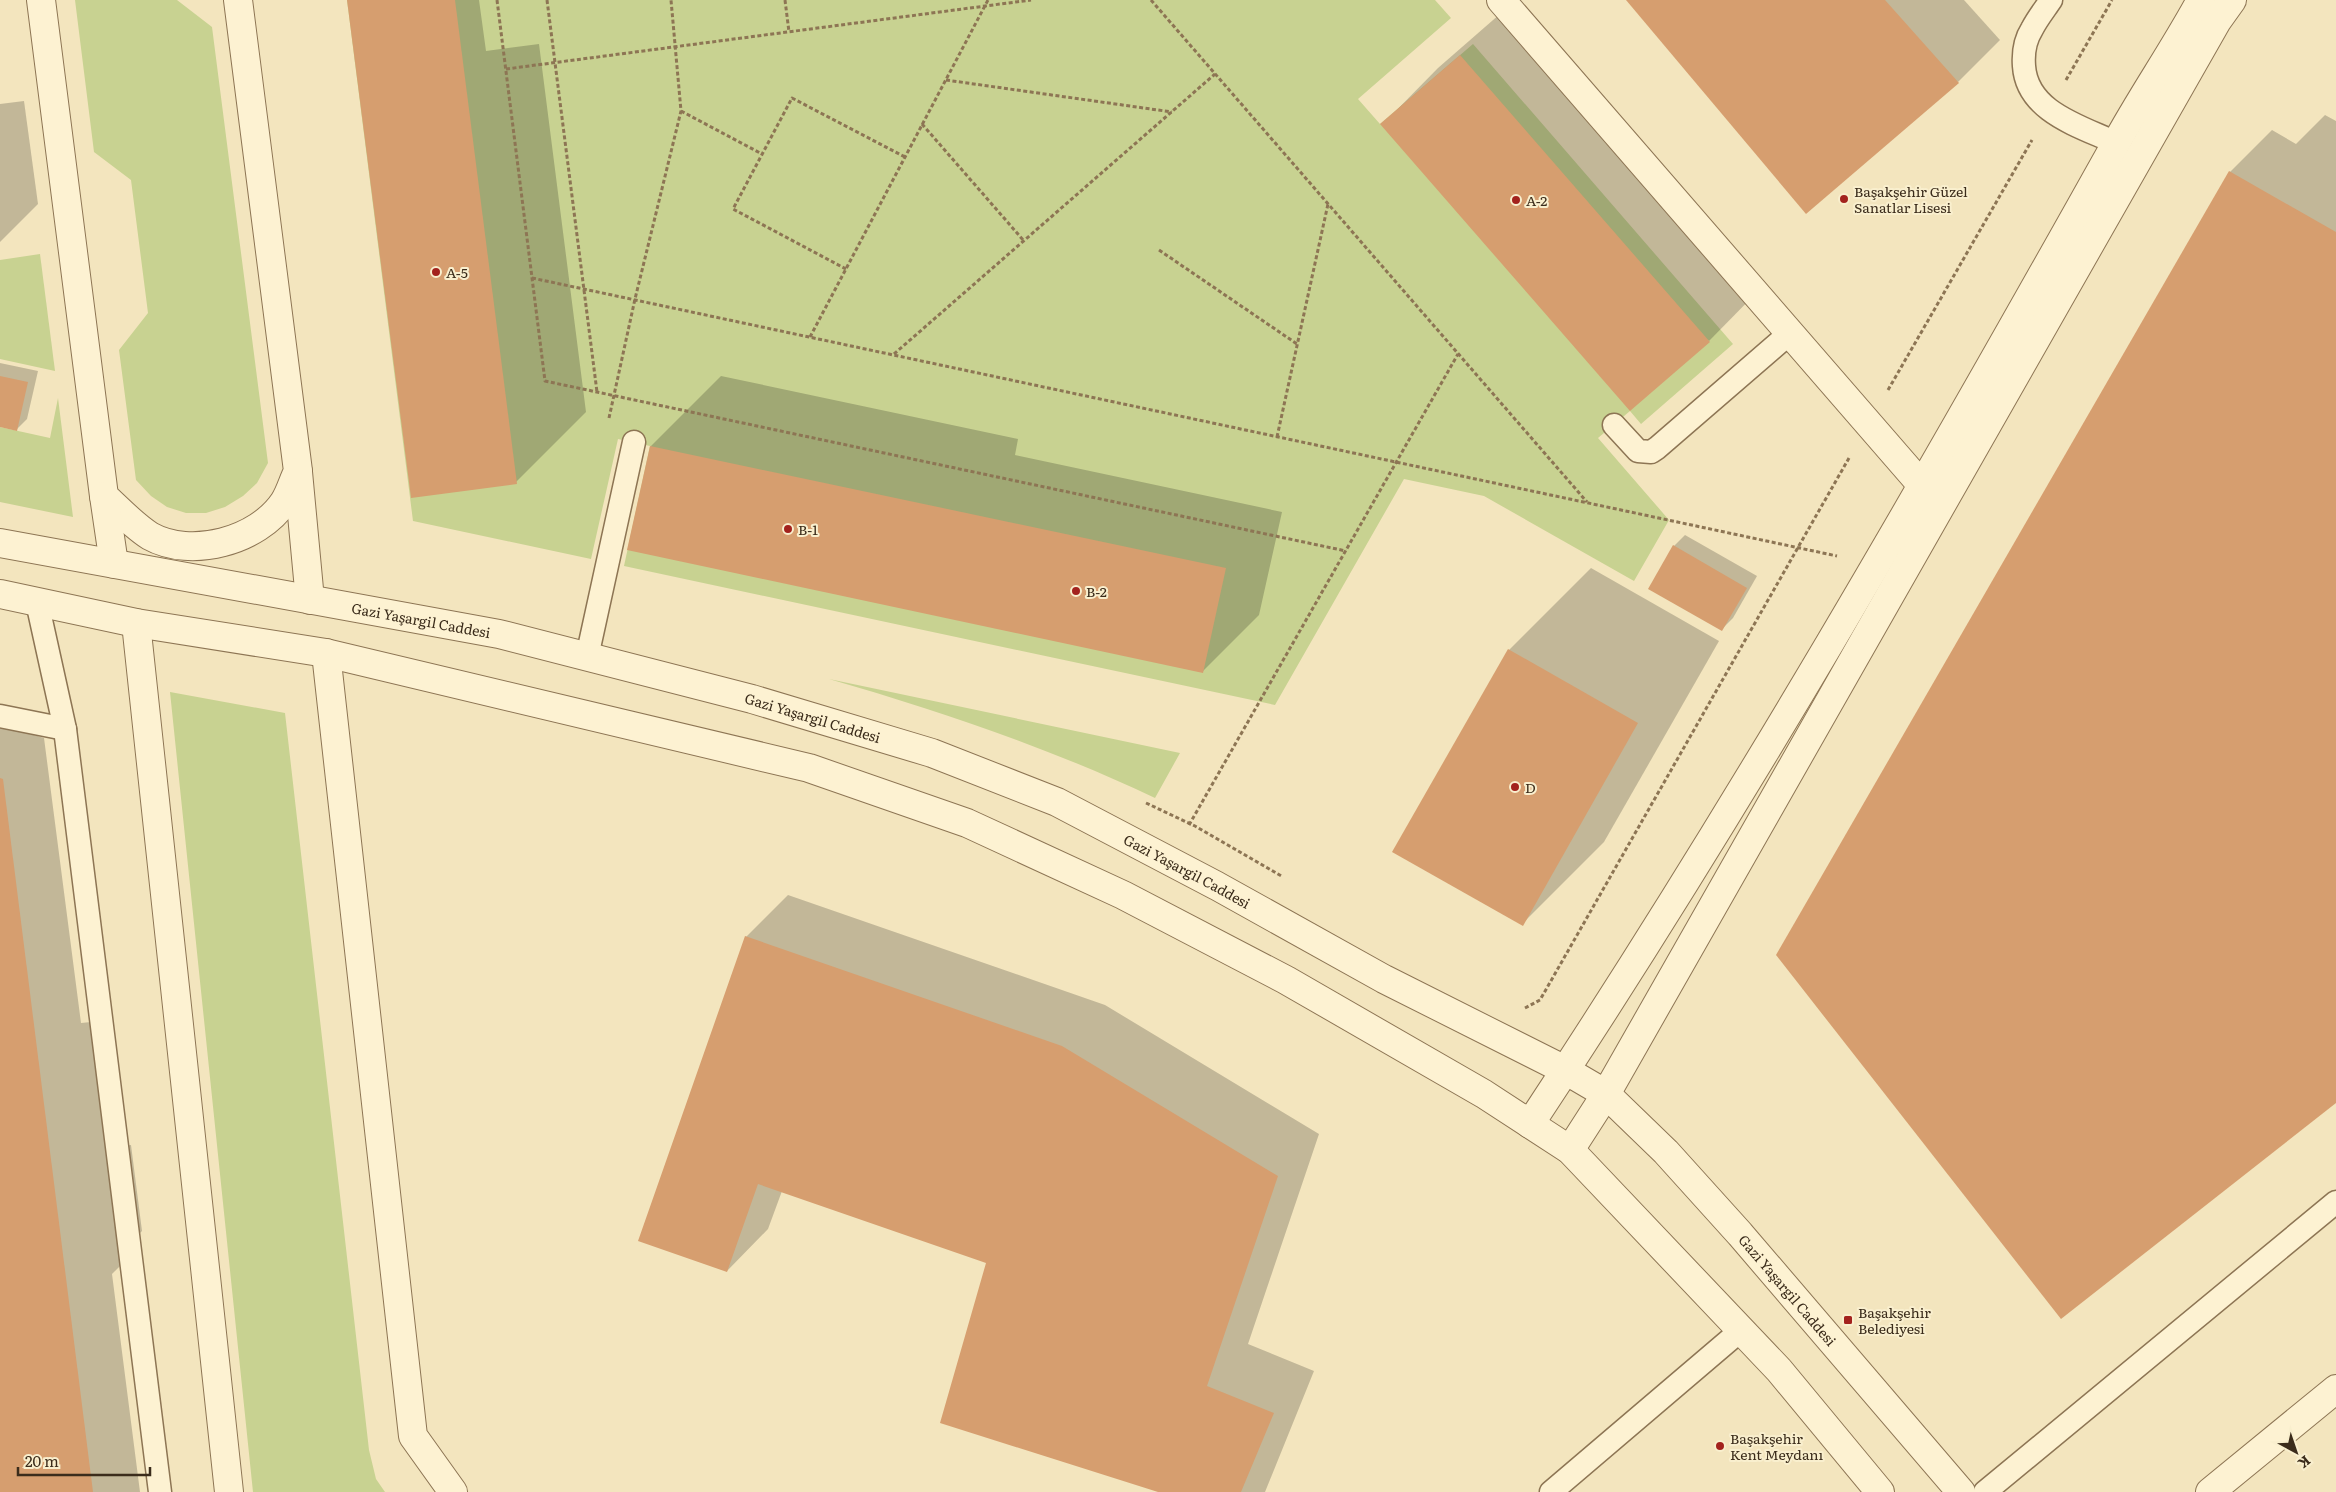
<svg xmlns="http://www.w3.org/2000/svg" width="2336" height="1492" font-family="Literata,serif">
<style>
.green{fill:#c8d291}
.shadow{fill:#0003}
.building{fill:#d69e6f}
.lines{fill:none;stroke-linecap:round;stroke-linejoin:round}
.service-casing{stroke:#8d7554;stroke-width:25}
.pedestrian-casing{stroke:#8d7554;stroke-width:30}
.minor-casing{stroke:#8d7554;stroke-width:30}
.tertiary-casing{stroke:#8d7554;stroke-width:30}
.path{stroke:#8d7554;stroke-width:3;stroke-dasharray:4 2.5;stroke-linecap:butt}
.service{stroke:#fdf2d2;stroke-width:22}
.pedestrian{stroke:#fdf2d2;stroke-width:28}
.minor{stroke:#fdf2d2;stroke-width:28}
.tertiary{stroke:#fdf2d2;stroke-width:28}
.poi-dot{fill:#a3221d;stroke:#f9efce;stroke-width:2}
.labels{text-anchor:middle;dominant-baseline:central;stroke-width:4;stroke-linejoin:round;paint-order:stroke}
.poi-label{font-size:14px;fill:#3b2c1b;stroke:#f9efce;text-anchor:start}
.street-label{font-size:14px;fill:#3b2c1b;stroke:#f9efce}
</style>
<rect width="100%" height="100%" fill="#f3e5be"/>
<g class="green">
<path d="M75 0H177L212 27 268 463 257 483 243 496 225 507 206 513H186L167 507 151 496 136 480 119 350 148 313 131 180 94 152Z"/>
<path d="M347 0H1435L1451 18 1358 99 1380 124 1473 44 1733 344 1641 424 1630 411 1598 438 1669 520 1634 581 1484 496 1404 479 1275 705 624 566 650 446 618 439 591 559 413 521Z"/>
<path d="M40 254 55 371 0 359V260Z"/>
<path d="M58 398 73 517 0 502V427L50 438Z"/>
<path d="M829 679 1180 753 1155 798C1050 748 940 711 829 679Z"/>
<path d="M170 692 285 713 369 1450 376 1479 385 1492H253Z"/>
</g>
<g class="shadow">
<path d="M348 0H479L486 51 539 44 586 412 516 482Z"/>
<path d="M1516 0 1765 284 1709 341 1382 125 1438 68Z"/>
<path d="M1628 0H1964L2000 40 1958 82Z"/>
<path d="M24 101 38 204 0 242V104Z"/>
<path d="M2325 115 2336 121V1101L1778 955 2230 172 2272 130 2296 144Z"/>
<path d="M0 363 38 371 27 419 16 430 0 426Z"/>
<path d="M721 376 1018 439 1015 455 1282 512 1259 615 1203 671 629 549 651 446Z"/>
<path d="M1685 535 1757 576 1733 618 1722 629 1674 546Z"/>
<path d="M1591 568 1719 641 1604 842 1522 924 1509 650Z"/>
<path d="M0 725 44 738 81 1023 91 1022 120 1146 131 1145 142 1231 124 1249 125 1261 112 1274 140 1492H0Z"/>
<path d="M788 895 1105 1005 1319 1134 1248 1344 1314 1371 1265 1492H1160L987 1262 782 1191 768 1229 727 1271 746 937Z"/>
</g>
<g class="building">
<path d="M347 0H455L517 484 411 498Z"/>
<path d="M1626 0H1885L1959 83 1806 214Z"/>
<path d="M1460 55 1710 342 1630 411 1380 124Z"/>
<path d="M2229 171 2336 232V1103L2061 1319 1776 955Z"/>
<path d="M0 376 28 382 17 431 0 427Z"/>
<path d="M650 446 1226 568 1203 673 627 550Z"/>
<path d="M1673 545 1747 588 1722 631 1648 589Z"/>
<path d="M1508 649 1638 723 1523 926 1392 852Z"/>
<path d="M0 778 3 779 93 1492H0Z"/>
<path d="M745 936 1062 1046 1278 1176 1207 1386 1274 1413 1241 1492H1158L940 1423 986 1263 758 1184 727 1272 638 1241Z"/>
</g>
<g class="lines">
<g class="service-casing">
<g id="service">
<path d="M2051 0C2045 9 2037 19 2032 29 2025 40 2023 53 2024 66 2027 112 2080 126 2116 143"/>
<path d="M1614 425 1638 451 1651 452 1657 448 1790 333"/>
<path d="M37 602 65 729 160 1492"/>
<path d="M587 657 634 442"/>
<path d="M0 716 65 729"/>
<path d="M1551 1492 1740 1331"/>
<path d="M1985 1492 2336 1202"/>
</g>
</g>
<g class="pedestrian-casing">
<path id="pedestrian" d="M2210 1492 2336 1389"/>
</g>
<g class="minor-casing">
<g id="minor">
<path d="M41 0 104 496C119 510 133 525 150 536 191 559 258 541 284 502 290 493 293 481 298 471L238 0"/>
<path d="M1501 0 1933 498"/>
<path d="M298 472 310 600"/>
<path d="M104 496 114 564"/>
<path d="M136 623 229 1492"/>
<path d="M326 653 413 1436 453 1492"/>
<path d="M1530 1124C1739 808 1929 478 2114 147 2141 97 2174 50 2201 0"/>
<path d="M1570 1150 1606 1094 2217 21 2232 0"/>
</g>
</g>
<g class="tertiary-casing">
<g id="tertiary">
<path id="s1" d="M0 543 499 634 752 699 932 753 1057 802 1217 886 1384 979 1565 1070 1606 1094 1666 1152 1740 1234 1961 1492"/>
<path d="M0 594 136 623 326 653 809 768 967 823 1123 895 1286 980 1484 1094 1570 1150 1779 1370 1880 1492"/>
</g>
</g>
<g class="path">
<path d="M497 0 545 381 1346 551"/>
<path d="M547 0 597 392"/>
<path d="M785 0 789 32"/>
<path d="M1151 0 1587 502"/>
<path d="M506 69 1031 0"/>
<path d="M946 80 1172 112"/>
<path d="M2066 80 2112 0"/>
<path d="M681 111 762 154"/>
<path d="M922 124 1024 241"/>
<path d="M1159 250 1297 344"/>
<path d="M846 269 733 209 792 98 905 157"/>
<path d="M532 278 1837 556"/>
<path d="M810 337 988 0"/>
<path d="M894 354 1215 74"/>
<path d="M1888 390 2032 140"/>
<path d="M609 418 635 299 681 111 671 0"/>
<path d="M1277 437 1328 204"/>
<path d="M1146 803 1195 826 1283 877"/>
<path d="M1189 825 1458 354"/>
<path d="M1525 1008 1540 1000 1849 458"/>
</g>
<use href="#service" class="service"/>
<use href="#pedestrian" class="pedestrian"/>
<use href="#minor" class="minor"/>
<use href="#tertiary" class="tertiary"/>
</g>
<g class="poi-dot">
<circle cx="1844" cy="199" r="5"/>
<circle cx="1516" cy="200" r="5"/>
<circle cx="436" cy="272" r="5"/>
<circle cx="788" cy="529" r="5"/>
<circle cx="1076" cy="591" r="5"/>
<circle cx="1515" cy="787" r="5"/>
<rect x="1843" y="1315" width="10" height="10" rx="2.5"/>
<circle cx="1720" cy="1446" r="5"/>
</g>
<g class="labels">
<g class="poi-label">
<text x="1854" y="191">Başakşehir Güzel<tspan x="1854" dy="16">Sanatlar Lisesi</tspan></text>
<text x="1526" y="200">A-2</text>
<text x="446" y="272">A-5</text>
<text x="798" y="529">B-1</text>
<text x="1086" y="591">B-2</text>
<text x="1525" y="787">D</text>
<text x="1858" y="1312">Başakşehir<tspan x="1858" dy="16">Belediyesi</tspan></text>
<text x="1730" y="1438">Başakşehir<tspan x="1730" dy="16">Kent Meydanı</tspan></text>
</g>
<g class="street-label">
<text stroke="none"><textPath href="#s1" startOffset="428">Gazi Yaşargil Caddesi</textPath></text>
<text stroke="none"><textPath href="#s1" startOffset="832">Gazi Yaşargil Caddesi</textPath></text>
<text stroke="none"><textPath href="#s1" startOffset="1238">Gazi Yaşargil Caddesi</textPath></text>
<text stroke="none"><textPath href="#s1" startOffset="1980">Gazi Yaşargil Caddesi</textPath></text>
</g>
</g>
<g transform="translate(2296 1452) rotate(140)" stroke="#f9efce" stroke-width="4" paint-order="stroke">
<path d="M0-4L9 19L0 12L-9 19Z" fill="#3b2c1b"/>
<text y="-8" font-size="14" font-weight="bold" text-anchor="middle" fill="#3b2c1b">K</text>
</g>
<path d="M18 1467v8h132v-8" fill="none" stroke="#3b2c1b" stroke-width="2.5"/>
<text x="25" y="1467" font-size="15" fill="#3b2c1b" stroke="#f9efce" stroke-width="4" paint-order="stroke">20 m</text>
</svg>
